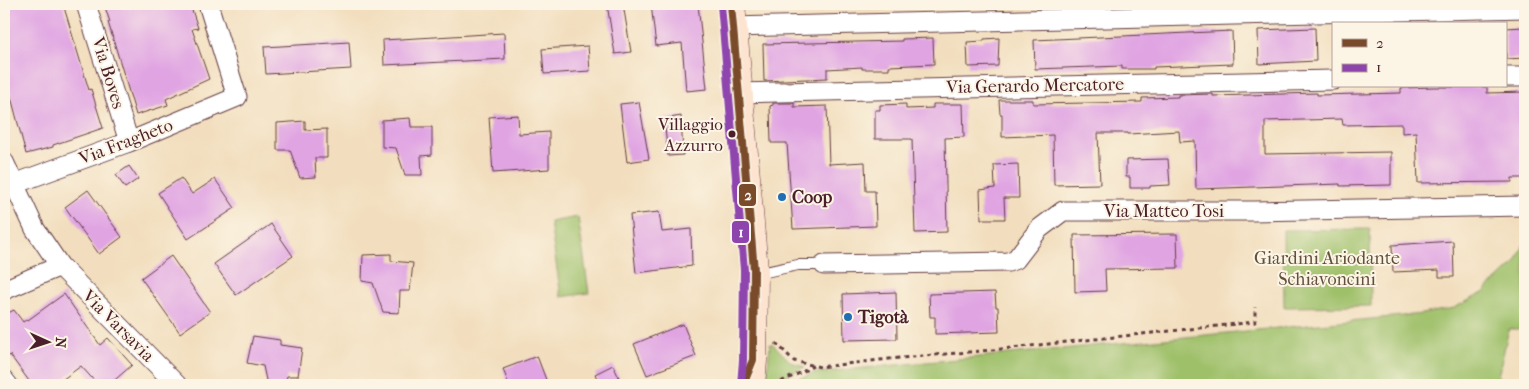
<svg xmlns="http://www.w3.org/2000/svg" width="1529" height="389" font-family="'IM FELL French Canon',serif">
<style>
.green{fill:#9ec069;stroke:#74704a}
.building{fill:#e0a4e3}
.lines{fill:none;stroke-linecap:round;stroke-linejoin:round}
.lane-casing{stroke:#633c41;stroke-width:12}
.street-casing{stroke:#633c41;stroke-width:21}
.secondary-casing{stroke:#633c41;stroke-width:29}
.path{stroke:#633c41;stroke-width:3;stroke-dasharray:4 4;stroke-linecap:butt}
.lane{stroke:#fff;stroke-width:10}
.street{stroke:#fff;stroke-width:19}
.secondary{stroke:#fde4d1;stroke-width:28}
.bus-1-casing{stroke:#fcf5e5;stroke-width:11}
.bus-2-casing{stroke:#fcf5e5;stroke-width:11}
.bus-1{stroke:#7a4b2a;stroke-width:8}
.bus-2{stroke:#8e44ad;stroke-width:8}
.bus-dot{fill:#4a1f2b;stroke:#fcf5e5;stroke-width:2}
.poi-dot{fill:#1f6fb2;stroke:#fcf5e5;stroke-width:2}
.labels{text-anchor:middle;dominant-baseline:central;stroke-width:4;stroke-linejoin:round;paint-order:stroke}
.bus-label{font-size:17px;fill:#4a1f2b;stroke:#fcf5e5;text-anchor:end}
.street-label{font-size:18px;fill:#4a1f2b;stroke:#fcf5e5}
.poi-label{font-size:18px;font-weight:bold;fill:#4a1f2b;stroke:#fcf5e5;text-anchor:start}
.park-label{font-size:18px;fill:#634f3e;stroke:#fcf5e5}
.line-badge{stroke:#fcf5e5;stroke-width:2}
.badge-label{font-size:14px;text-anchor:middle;font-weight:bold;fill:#fff}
</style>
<rect width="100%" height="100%" fill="#fcf5e5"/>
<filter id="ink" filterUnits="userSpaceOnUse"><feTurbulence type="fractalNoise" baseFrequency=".02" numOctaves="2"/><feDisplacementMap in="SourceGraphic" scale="10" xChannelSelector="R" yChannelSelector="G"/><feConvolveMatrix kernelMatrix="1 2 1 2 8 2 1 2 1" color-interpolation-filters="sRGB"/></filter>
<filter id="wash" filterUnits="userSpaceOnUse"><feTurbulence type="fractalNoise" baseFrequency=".0096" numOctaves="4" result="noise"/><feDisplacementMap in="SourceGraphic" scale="20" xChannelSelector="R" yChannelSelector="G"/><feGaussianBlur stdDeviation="1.12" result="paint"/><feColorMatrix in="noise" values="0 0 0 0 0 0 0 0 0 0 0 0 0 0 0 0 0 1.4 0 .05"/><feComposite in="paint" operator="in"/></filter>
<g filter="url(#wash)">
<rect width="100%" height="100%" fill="#f2debe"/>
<g class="green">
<path d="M578 217 589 293 561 297 550 222Z"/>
<path d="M1370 229 1371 306 1284 307 1283 230Z"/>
<path d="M1525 242V329H1509L1496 385H780L814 373 1422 314 1454 308 1483 293 1516 262Z"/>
<path d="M770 344H773L791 362 805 367 777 380 772 385H766Z"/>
</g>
<g id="blocks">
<g class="building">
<path d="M4 4H63L89 90 91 89 103 128 53 145V147L26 154 10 93 4 94Z"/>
<path d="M104 4H190L198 28 192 29 209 79 166 99 168 105 136 115 108 22H110Z"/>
<path d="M607 4H623L631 52 615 54Z"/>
<path d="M651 4H698L707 89 686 91 682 43 656 46Z"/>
<path d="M1525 27V58L1506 59 1505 28Z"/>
<path d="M1315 28 1316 61 1259 64 1258 30Z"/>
<path d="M1232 31 1233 64 1154 67V69H1122V66L1035 69 1034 40Z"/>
<path d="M504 33 505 59 384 65 383 40Z"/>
<path d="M933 38 934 64 889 66V69H862V67L827 69V78L764 81 763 44 902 41V39Z"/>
<path d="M999 38 998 66 968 67 967 42 984 41V39Z"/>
<path d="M349 42 351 69 266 74 264 47Z"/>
<path d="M588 46 590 71 544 74 542 49Z"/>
<path d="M1433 87H1487V93L1525 92V178H1512V182L1418 183 1416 132 1402 133V124L1343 125 1342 119 1265 121V154L1391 152V185L1340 186V184L1196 189 1195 141 1180 142 1179 131 1128 134V133H1098L1100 184 1054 185 1053 135 1002 137V114H1000L999 100H1033V104L1142 102V98L1178 97V95L1213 94V96L1317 93V95L1401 93V88Z"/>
<path d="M639 102 649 159 627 162 620 104Z"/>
<path d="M773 103H794V107L827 106 829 164 865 162 866 191H875L876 226 793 229 787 143H771L770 106 773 105Z"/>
<path d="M906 104V109L933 108V104H963L964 137 945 138 947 232 915 233 912 139H875V110H880V105Z"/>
<path d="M518 115 519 134 549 132V169L493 173 489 117Z"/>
<path d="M681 116 683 155 668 156 664 119Z"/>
<path d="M410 118 411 127H432V155L421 156 422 175H405L396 148 382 147V120Z"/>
<path d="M305 121V130L327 129V158H315L316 177 300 178 290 150H277V123Z"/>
<path d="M1168 159 1170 185 1150 186V188H1130V177H1126V160Z"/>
<path d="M1018 164 1019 198H1004L1005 219H981L980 190 995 188 994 165Z"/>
<path d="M129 166 138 179 125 188 116 175Z"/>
<path d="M181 178 192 194 215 179 235 208 188 239 158 193Z"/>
<path d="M88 190 122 237 99 254 65 207Z"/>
<path d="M659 212 662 232 691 229 692 266 636 273 630 215Z"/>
<path d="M271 224 293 256 236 295 214 264Z"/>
<path d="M1177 234 1178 268 1105 269 1106 291 1075 292 1074 235Z"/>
<path d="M1453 241 1454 277H1439V270L1393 272 1392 245Z"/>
<path d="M391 254V261L413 263 410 291H400L399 313 383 312 373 283 362 281 363 255Z"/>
<path d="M171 256 210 312 180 333 141 278Z"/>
<path d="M896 292 897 339 844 340 843 294Z"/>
<path d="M995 292 996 307H998L999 332 935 334V317H930L929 294Z"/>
<path d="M64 294 100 345 108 338 132 365 109 385H98L81 366 55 385H32L10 355 4 360V315L14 310 23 322 27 319 28 320Z"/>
<path d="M683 324 696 356 647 375 634 344Z"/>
<path d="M253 336 280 340V345L302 348 298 376H287L285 385H267L263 366 247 363Z"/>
<path d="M537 356 548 385H509L503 369Z"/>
<path d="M613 365 621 382 614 385H600L595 374Z"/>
</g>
</g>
</g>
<g filter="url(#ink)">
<use href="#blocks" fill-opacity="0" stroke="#633c41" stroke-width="1"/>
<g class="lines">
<g class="lane-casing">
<path id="lane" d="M756 274 798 265H824"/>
</g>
<g class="street-casing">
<g id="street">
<path d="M86 4 129 142"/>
<path d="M733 27 1525 8"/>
<path d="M1505 77H1525"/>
<path d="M738 93 1333 80"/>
<path d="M4 162 35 229 60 266 177 385"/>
<path d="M14 184 129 142 237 97 208 4"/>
<path d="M824 265 1008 262 1016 259 1039 229 1063 211H1254L1525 206"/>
<path d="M4 290 60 266"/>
<path d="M4 380 8 385"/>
</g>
</g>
<g class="secondary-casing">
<path id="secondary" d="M731 4 754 270 753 360 751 385"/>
</g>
<g class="path">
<path d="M776 343 794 361 820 367 889 359 992 350 1255 322V307"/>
<path d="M774 385 802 372 813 366"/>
</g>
<use href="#lane" class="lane"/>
<use href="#street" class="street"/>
<use href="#secondary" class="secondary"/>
<g class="bus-1-casing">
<path id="bus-1" d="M731 4 754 270 753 360 743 385"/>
</g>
<g class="bus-2-casing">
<path id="bus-2" d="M721 5 744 270 743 360 741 384"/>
</g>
<use href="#bus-1" class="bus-1"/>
<use href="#bus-2" class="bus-2"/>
</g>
</g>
<circle class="bus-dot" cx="732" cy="134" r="4.5"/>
<g class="poi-dot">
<circle cx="782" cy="197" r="5"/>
<circle cx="848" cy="317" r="5"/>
</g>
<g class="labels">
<g class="bus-label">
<text x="723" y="124">Villaggio<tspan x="723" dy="21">Azzurro</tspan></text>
</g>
<g class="street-label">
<text transform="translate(108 73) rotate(73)">Via Boves</text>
<text transform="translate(1035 86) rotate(-1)">Via Gerardo Mercatore</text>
<text transform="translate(126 142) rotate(-21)">Via Fragheto</text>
<text x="1164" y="211">Via Matteo Tosi</text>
<text transform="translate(118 326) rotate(45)">Via Varsavia</text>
</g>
<g class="poi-label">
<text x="792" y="197">Coop</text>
<text x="858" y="317">Tigotà</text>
</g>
<g class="park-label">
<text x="1327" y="258">Giardini Ariodante<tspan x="1327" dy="21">Schiavoncini</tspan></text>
</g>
</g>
<g class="line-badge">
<rect x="738" y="183" width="19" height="24" rx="5" fill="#7a4b2a"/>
<rect x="731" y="220" width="19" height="24" rx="5" fill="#8e44ad"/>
</g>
<g class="badge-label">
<text x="748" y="200">2</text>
<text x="741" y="237">1</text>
</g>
<rect width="1529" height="389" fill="none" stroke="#fcf5e5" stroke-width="20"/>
<rect x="1332" y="22" width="175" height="65" fill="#fcf5e5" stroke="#b59f9b"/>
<rect x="1342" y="39" width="25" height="8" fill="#7a4b2a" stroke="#b59f9b"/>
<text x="1376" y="48" font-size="15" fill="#4a1f2b">2</text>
<rect x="1342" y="64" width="25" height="8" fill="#8e44ad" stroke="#b59f9b"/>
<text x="1376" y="72" font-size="15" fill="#4a1f2b">1</text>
<g transform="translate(48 342) rotate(93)" stroke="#fcf5e5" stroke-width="4" paint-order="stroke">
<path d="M0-4L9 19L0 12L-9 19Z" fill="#4a1f2b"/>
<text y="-8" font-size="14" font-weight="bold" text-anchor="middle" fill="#4a1f2b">N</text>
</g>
</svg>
